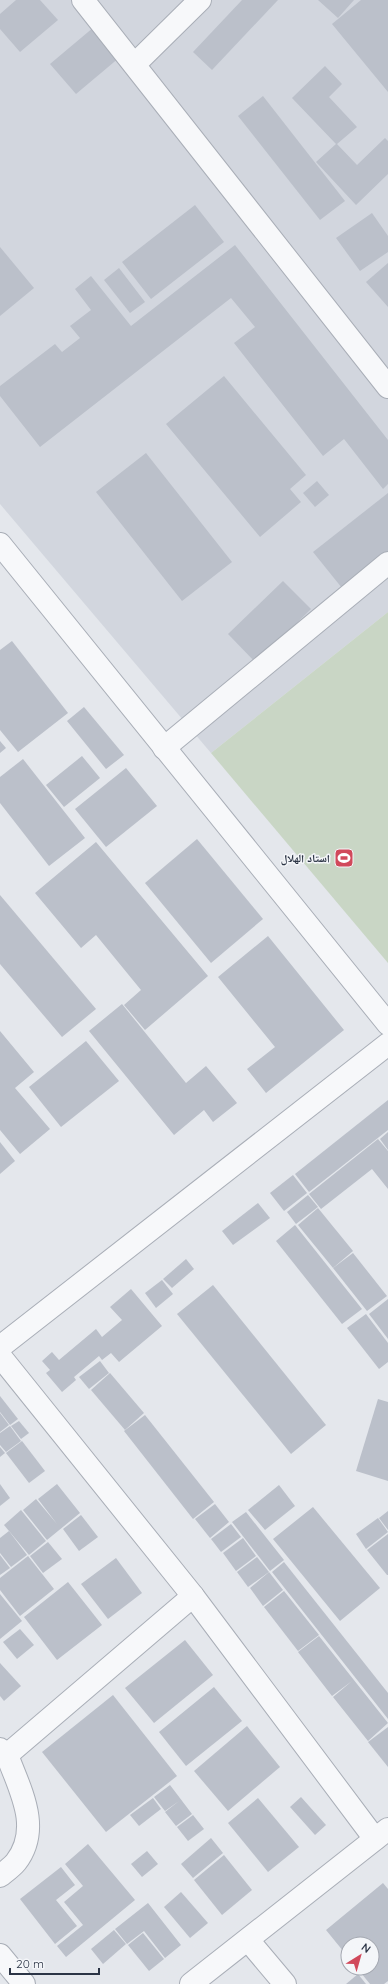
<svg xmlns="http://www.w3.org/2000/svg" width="388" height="1984" font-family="Quicksand,'Noto Naskh Arabic',sans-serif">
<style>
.built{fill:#d2d6de}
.park{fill:#c9d6c5}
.building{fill:#bbc0ca}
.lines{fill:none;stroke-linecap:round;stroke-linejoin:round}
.minor-casing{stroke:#a9aeb7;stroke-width:24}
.minor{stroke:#f7f8fa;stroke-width:22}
.labels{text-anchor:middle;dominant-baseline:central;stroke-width:3;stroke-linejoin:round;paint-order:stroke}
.poi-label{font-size:11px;font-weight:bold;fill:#2b3445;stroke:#f4f6f9;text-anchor:end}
</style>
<rect width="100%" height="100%" fill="#e4e7ec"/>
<path class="built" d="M0 0H388V612L211 753 0 504Z"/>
<path class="park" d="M388 612V963L211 753Z"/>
<g class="building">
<path d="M16 0H40L58 20 20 52 0 29V14Z"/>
<path d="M242 0H278L212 70 193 52Z"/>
<path d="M318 0H354L338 18Z"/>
<path d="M361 0H388V92L332 24Z"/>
<path d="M94 27 120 57 76 94 50 64Z"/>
<path d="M325 66 342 84 329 97 357 127 337 144 357 165 385 138 388 141V174L356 205 316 162 336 144 292 98Z"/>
<path d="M263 96 345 201 320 220 238 116Z"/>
<path d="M195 205 224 242 151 299 122 262Z"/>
<path d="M372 213 388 236V252L360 271 336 238Z"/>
<path d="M235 245 388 440V484L383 489 344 439 323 456 234 343 255 327 231 298 40 447 0 396V386L55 344 62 352 80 338 70 326 91 310 75 289 91 276 131 326Z"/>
<path d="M0 247 34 288 0 316Z"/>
<path d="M388 263V307L366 282Z"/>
<path d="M119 268 145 302 130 313 104 280Z"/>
<path d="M224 376 306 475 290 489 301 502 260 537 166 424Z"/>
<path d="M146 453 232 562 182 601 96 492Z"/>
<path d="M317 481 329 495 315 507 303 493Z"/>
<path d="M388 493V552L342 588 313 552Z"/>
<path d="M283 581 311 609 256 663 228 634Z"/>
<path d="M12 641 68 713 18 752 0 730V650Z"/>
<path d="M84 707 124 755 106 769 67 721Z"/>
<path d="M0 741 6 748 0 753Z"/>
<path d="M82 756 100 778 64 807 46 785Z"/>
<path d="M23 759 85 838 49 866 0 803V777Z"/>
<path d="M126 768 157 806 106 847 75 809Z"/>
<path d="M197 839 263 919 211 963 145 883Z"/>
<path d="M96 842 208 976 145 1030 124 1005 141 990 96 935 81 948 35 893Z"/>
<path d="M0 895 96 1009 62 1037 0 964Z"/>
<path d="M268 936 344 1030 266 1093 247 1069 275 1047 218 977Z"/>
<path d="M122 1004 186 1083 206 1066 237 1103 213 1122 204 1110 174 1135 89 1031Z"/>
<path d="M0 1031 34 1072 15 1088 50 1129 20 1154 0 1130Z"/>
<path d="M86 1041 119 1081 61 1127 29 1087Z"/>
<path d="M388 1100V1130L309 1192 295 1174Z"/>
<path d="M388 1132V1150L380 1139Z"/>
<path d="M378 1139 388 1151V1189L372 1169 321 1209 309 1194Z"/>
<path d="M0 1142 15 1161 0 1174Z"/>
<path d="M293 1175 307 1193 284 1211 270 1193Z"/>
<path d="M308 1195 318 1207 296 1224 287 1212Z"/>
<path d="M258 1203 270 1218 233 1245 222 1231Z"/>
<path d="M318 1208 353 1251 333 1268 298 1225Z"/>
<path d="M295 1225 362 1309 342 1324 276 1241Z"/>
<path d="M353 1253 387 1296 367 1311 333 1268Z"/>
<path d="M186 1259 194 1269 172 1288 163 1279Z"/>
<path d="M162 1280 173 1294 156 1308 145 1293Z"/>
<path d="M213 1285 326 1425 291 1454 177 1314Z"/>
<path d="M131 1289 162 1326 119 1362 111 1353 102 1360 99 1356 74 1377 76 1380 62 1392 46 1373 50 1370 42 1361 52 1352 59 1360 96 1329 102 1337 122 1320 110 1307Z"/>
<path d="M388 1299V1339L369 1314Z"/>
<path d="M366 1314 388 1343V1362L379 1369 347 1328Z"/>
<path d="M100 1361 109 1373 89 1389 79 1377Z"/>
<path d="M110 1373 144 1413 125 1430 91 1390Z"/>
<path d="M0 1396 18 1419 10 1425 0 1412Z"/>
<path d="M378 1399 388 1402V1481L356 1471Z"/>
<path d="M0 1413 9 1425 0 1432Z"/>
<path d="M145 1415 214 1502 193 1519 124 1431Z"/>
<path d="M19 1421 29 1433 21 1439 11 1426Z"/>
<path d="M10 1426 21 1441 6 1452 0 1445V1433Z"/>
<path d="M22 1441 45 1471 29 1483 6 1453Z"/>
<path d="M0 1447 5 1453 0 1457Z"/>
<path d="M0 1484 10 1498 0 1506Z"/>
<path d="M57 1484 80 1513 47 1540 23 1510 36 1499 57 1524 38 1499Z"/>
<path d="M279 1485 295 1506 265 1530 248 1510Z"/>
<path d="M215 1504 229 1522 210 1538 195 1519Z"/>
<path d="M313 1507 380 1588 340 1621 273 1539Z"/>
<path d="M21 1510 46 1541 29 1555 4 1525Z"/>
<path d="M388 1511V1530L379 1518Z"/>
<path d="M246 1512 284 1560 270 1571 232 1522Z"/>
<path d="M81 1515 98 1537 79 1551 63 1529Z"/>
<path d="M378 1518 388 1532 366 1549 356 1534Z"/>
<path d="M231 1524 241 1537 221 1552 211 1539Z"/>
<path d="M9 1531 27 1555 11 1567 0 1553V1538Z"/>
<path d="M388 1534V1575H387L367 1550Z"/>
<path d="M243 1538 256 1556 236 1571 223 1553Z"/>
<path d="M48 1542 62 1559 43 1573 30 1556Z"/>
<path d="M0 1555 10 1568 0 1575Z"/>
<path d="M28 1556 54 1589 20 1616 0 1590V1578Z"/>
<path d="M257 1557 269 1572 248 1587 237 1572Z"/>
<path d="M116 1558 142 1593 108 1619 81 1584Z"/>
<path d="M284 1562 388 1693V1719L272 1572Z"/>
<path d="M269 1572 283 1590 263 1606 250 1588Z"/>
<path d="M68 1582 102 1625 57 1660 24 1617Z"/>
<path d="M284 1591 319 1635 298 1651 264 1607Z"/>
<path d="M0 1594 22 1621 0 1639Z"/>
<path d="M20 1629 34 1645 17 1659 3 1642Z"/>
<path d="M319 1636 388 1723 368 1741 333 1697 352 1681 332 1696 298 1652Z"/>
<path d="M185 1640 213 1675 154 1723 125 1688Z"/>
<path d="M0 1663 21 1686 4 1701 0 1696Z"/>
<path d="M214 1687 242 1721 186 1766 159 1732Z"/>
<path d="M113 1695 177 1776 106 1832 42 1752Z"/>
<path d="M247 1726 280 1767 228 1811 194 1771Z"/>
<path d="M388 1727V1767L368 1742Z"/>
<path d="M170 1785 192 1814 176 1826 165 1812 179 1801 165 1811 154 1797Z"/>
<path d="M301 1797 326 1825 315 1835 290 1807Z"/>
<path d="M153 1798 161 1809 139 1826 130 1815Z"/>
<path d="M258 1798 299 1847 268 1872 228 1823Z"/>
<path d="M193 1815 204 1829 188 1841 177 1827Z"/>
<path d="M211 1838 223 1853 193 1878 181 1864Z"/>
<path d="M88 1844 135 1900 66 1957 57 1946 83 1925 64 1902 83 1886 65 1864Z"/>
<path d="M147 1851 158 1864 142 1877 131 1864Z"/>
<path d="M224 1855 252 1890 222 1915 194 1880Z"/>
<path d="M61 1867 75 1885 56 1900 77 1926 55 1944 20 1899Z"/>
<path d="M383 1883 388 1889V1981L384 1984H370L357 1968H372V1944H348V1957L326 1930Z"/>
<path d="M181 1892 208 1923 190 1938 164 1907Z"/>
<path d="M148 1903 181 1945 165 1958 144 1931 127 1944 115 1929Z"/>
<path d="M114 1930 126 1944 103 1964 91 1949Z"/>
<path d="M143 1933 164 1959 149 1971 128 1945Z"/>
<path d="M358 1974 366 1984H346Z"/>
</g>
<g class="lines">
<g class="minor-casing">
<g id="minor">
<path d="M83 0 388 387"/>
<path d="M135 64 200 0"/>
<path d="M0 544 388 1024"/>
<path d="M164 748 388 563"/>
<path d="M0 1347 388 1044"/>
<path d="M0 1356 193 1596 375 1839"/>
<path d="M0 1749 7 1755C20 1790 42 1828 16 1862 12 1867 5 1872 0 1876"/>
<path d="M7 1755 193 1596"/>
<path d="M248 1940 285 1984"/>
<path d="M0 1955 24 1984"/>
<path d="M191 1984 388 1829"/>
</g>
</g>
<use href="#minor" class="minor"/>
</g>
<defs>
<g id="stadium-square" transform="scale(1)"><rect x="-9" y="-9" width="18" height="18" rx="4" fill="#d1495b" stroke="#f4f6f9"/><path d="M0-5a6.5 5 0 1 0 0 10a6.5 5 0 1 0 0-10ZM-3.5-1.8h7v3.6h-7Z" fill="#fff"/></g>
</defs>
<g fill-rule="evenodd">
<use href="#stadium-square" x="344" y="858"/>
</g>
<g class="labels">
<g class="poi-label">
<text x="330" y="858">استاد الهلال</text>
</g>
</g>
<g transform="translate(360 1956) rotate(37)"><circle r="19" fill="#f4f6f9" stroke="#a4a8b1"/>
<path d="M0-3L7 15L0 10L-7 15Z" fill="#d1495b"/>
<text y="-6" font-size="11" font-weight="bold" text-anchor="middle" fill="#2b3445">N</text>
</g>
<path d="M10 1968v6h89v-6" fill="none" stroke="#2b3445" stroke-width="2"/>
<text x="16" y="1968" font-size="12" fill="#2b3445" stroke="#f4f6f9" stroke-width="3" paint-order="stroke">20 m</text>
</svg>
